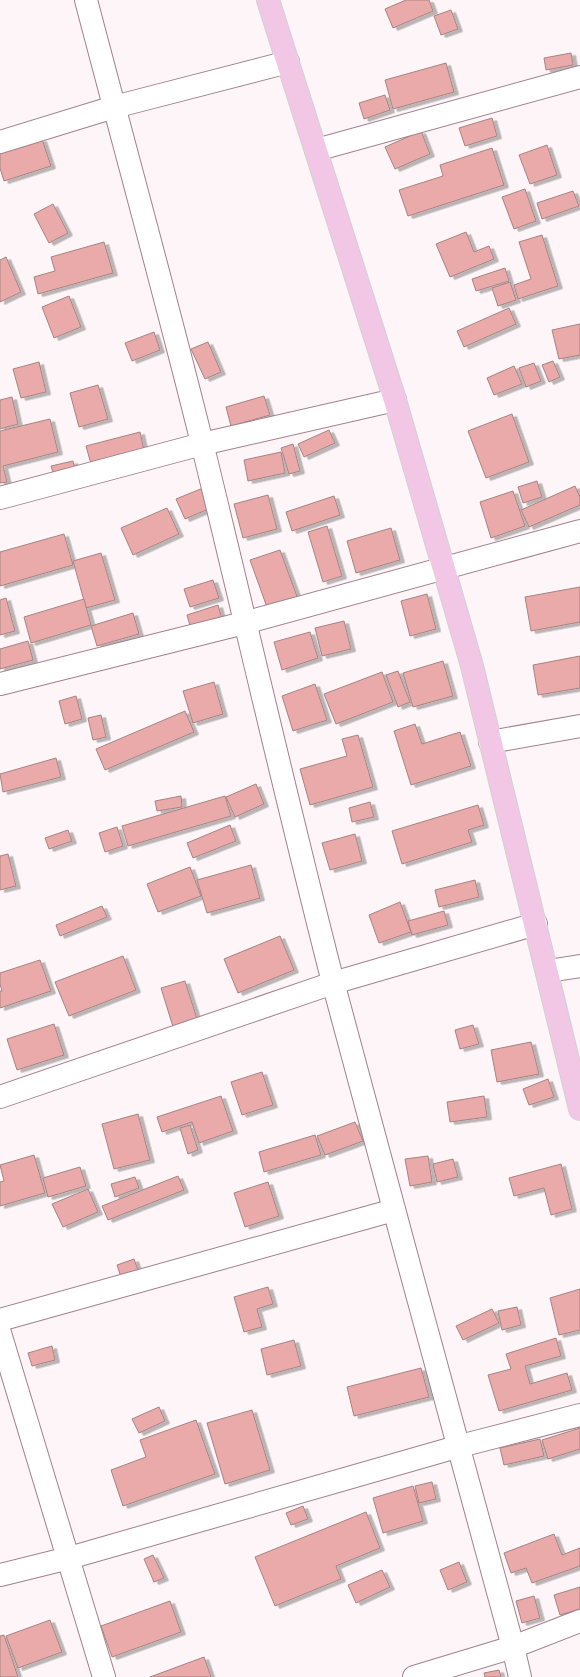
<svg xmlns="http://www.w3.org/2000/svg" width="580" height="1677" font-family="Quicksand,sans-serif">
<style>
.building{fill:#e9aaa9;stroke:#a68382;filter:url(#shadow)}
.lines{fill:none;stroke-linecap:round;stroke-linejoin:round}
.minor-casing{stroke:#a4818c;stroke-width:24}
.primary-casing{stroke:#d3d0d1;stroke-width:24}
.minor{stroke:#fff;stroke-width:22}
.primary{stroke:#f2c7e6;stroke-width:22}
</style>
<defs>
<filter id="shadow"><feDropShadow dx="4.5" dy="2.5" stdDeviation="0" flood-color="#0004"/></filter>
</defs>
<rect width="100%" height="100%" fill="#fdf5f7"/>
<g class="building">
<path d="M406 0H429L433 11 393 28 385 9Z"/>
<path d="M451 10 458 29 441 35 434 16Z"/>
<path d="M571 53 573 65 546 70 544 58Z"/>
<path d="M446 63 454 92 393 109 385 80Z"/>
<path d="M385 95 390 110 364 119 359 103Z"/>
<path d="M492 118 497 136 465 146 459 128Z"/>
<path d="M421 131 430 154 395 169 385 147Z"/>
<path d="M42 139 51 166 4 181 0 168V152Z"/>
<path d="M547 145 557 175 530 184 519 155Z"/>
<path d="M492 148 504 185 408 216 399 190 443 176 440 165Z"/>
<path d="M525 189 536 221 514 229 502 197Z"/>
<path d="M573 191 579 206 542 219 537 203Z"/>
<path d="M53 204 68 233 49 243 34 214Z"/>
<path d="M466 232 474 252 489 246 494 259 450 277 436 244Z"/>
<path d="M542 235 558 286 518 299 514 285 531 279 519 242Z"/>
<path d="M104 242 113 273 38 294 34 277 55 271 51 257Z"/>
<path d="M6 257 21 292 0 302V260Z"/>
<path d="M505 268 509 281 476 291 472 279Z"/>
<path d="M510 282 516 300 498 306 492 288Z"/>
<path d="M69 296 81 327 54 338 42 307Z"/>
<path d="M509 308 516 324 464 347 457 331Z"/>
<path d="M580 324V355L559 359 552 330Z"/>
<path d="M154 332 160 350 132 361 125 343Z"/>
<path d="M208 342 221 372 205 379 191 349Z"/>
<path d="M553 361 560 377 549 382 542 365Z"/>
<path d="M39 362 46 392 21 398 13 369Z"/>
<path d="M534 363 541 381 526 387 519 368Z"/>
<path d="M514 366 522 384 494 395 487 378Z"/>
<path d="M98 385 108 419 79 427 70 393Z"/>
<path d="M264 396 270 415 231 426 226 407Z"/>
<path d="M12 397 18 424 0 429V400Z"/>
<path d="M512 414 529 462 486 478 468 431Z"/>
<path d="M50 419 58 452 3 466 7 482 0 483V431Z"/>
<path d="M329 430 335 443 304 457 298 444Z"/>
<path d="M140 432 144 450 91 464 86 446Z"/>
<path d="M293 444 300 471 289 474 281 448Z"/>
<path d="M281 452 285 473 248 481 244 460Z"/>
<path d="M73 461 76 473 55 479 51 466Z"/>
<path d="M537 481 542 497 523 503 518 487Z"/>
<path d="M575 486 580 497V505L529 527 521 510Z"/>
<path d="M203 488 211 508 185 519 176 499Z"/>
<path d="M513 491 525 526 491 538 480 502Z"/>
<path d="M268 495 277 529 243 538 234 504Z"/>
<path d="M334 496 340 515 292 531 286 512Z"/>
<path d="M167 508 179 534 133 555 121 528Z"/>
<path d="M327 526 342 576 323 582 308 532Z"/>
<path d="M391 528 400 560 356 573 347 541Z"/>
<path d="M64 534 73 565 0 586V552Z"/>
<path d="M280 550 298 599 268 610 250 560Z"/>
<path d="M101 553 115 600 86 608 73 561Z"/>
<path d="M213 580 219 598 190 607 184 589Z"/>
<path d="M580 587V622L531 631 525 597Z"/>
<path d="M427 594 436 629 410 636 401 601Z"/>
<path d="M6 598 15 631 0 635V600Z"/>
<path d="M84 599 91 625 31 643 24 617Z"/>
<path d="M218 605 222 619 191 629 187 615Z"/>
<path d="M133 613 139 634 97 646 91 626Z"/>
<path d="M344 621 351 649 322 656 315 628Z"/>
<path d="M310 632 318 658 282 670 274 642Z"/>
<path d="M28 641 33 660 0 669V649Z"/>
<path d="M580 656V688L538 695 533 665Z"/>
<path d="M443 661 453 696 413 707 403 673Z"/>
<path d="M398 671 410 702 398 707 386 675Z"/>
<path d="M382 672 393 702 336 724 324 694Z"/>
<path d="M214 682 223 714 193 723 183 691Z"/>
<path d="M315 684 327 720 293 731 282 696Z"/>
<path d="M76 696 82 719 65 724 59 701Z"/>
<path d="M185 711 194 732 105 770 96 749Z"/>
<path d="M101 715 106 737 93 740 88 718Z"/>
<path d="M415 724 422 744 460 732 471 766 411 785 394 731Z"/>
<path d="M358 735 373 787 310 805 300 769 347 756 342 739Z"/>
<path d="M56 758 61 777 3 792 0 774Z"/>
<path d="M256 784 264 804 235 817 226 797Z"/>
<path d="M181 796 182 807 157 811 155 801Z"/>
<path d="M225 796 231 816 128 846 122 826Z"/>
<path d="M370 802 374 817 352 822 349 808Z"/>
<path d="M478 805 484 825 468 830 472 842 402 864 392 831Z"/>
<path d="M230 825 236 841 193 858 187 843Z"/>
<path d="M117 827 123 846 105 852 99 833Z"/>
<path d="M68 830 72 841 49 849 45 838Z"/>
<path d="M355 834 362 861 330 870 322 843Z"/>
<path d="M8 854 16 886 0 890V856Z"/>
<path d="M251 865 260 898 207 913 197 880Z"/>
<path d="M190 867 201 896 158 912 147 884Z"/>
<path d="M475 880 479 897 439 907 435 890Z"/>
<path d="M400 902 411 932 379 943 369 915Z"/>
<path d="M102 906 107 917 60 936 56 925Z"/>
<path d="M444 911 448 925 412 935 408 921Z"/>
<path d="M280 936 294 970 238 993 224 959Z"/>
<path d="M123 956 136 990 69 1016 55 982Z"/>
<path d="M40 960 51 991 0 1008V991H2L0 984V973Z"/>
<path d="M185 981 198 1022 174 1030 161 988Z"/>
<path d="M54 1024 64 1055 17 1070 7 1039Z"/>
<path d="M473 1025 479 1044 460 1049 455 1030Z"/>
<path d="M531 1042 539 1074 497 1082 491 1050Z"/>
<path d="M262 1072 273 1105 242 1115 231 1082Z"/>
<path d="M548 1079 554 1097 529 1105 523 1089Z"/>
<path d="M221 1096 233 1131 199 1143 192 1122 162 1132 157 1117Z"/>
<path d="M484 1096 487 1117 450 1122 447 1102Z"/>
<path d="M138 1114 150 1160 114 1169 102 1124Z"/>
<path d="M355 1122 363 1141 325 1155 317 1136Z"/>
<path d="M190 1125 198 1150 188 1154 180 1128Z"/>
<path d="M315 1135 321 1155 264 1172 259 1152Z"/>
<path d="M34 1155 45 1193 0 1206V1182L4 1181 0 1165Z"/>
<path d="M428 1156 432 1182 410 1186 405 1159Z"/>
<path d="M453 1159 458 1177 437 1182 433 1164Z"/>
<path d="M561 1164 572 1209 551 1215 544 1188 514 1196 509 1178Z"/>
<path d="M80 1167 86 1186 48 1197 43 1178Z"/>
<path d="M178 1176 184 1190 108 1220 102 1206Z"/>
<path d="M135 1177 139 1188 115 1197 111 1184Z"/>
<path d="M268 1182 279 1216 245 1227 234 1193Z"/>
<path d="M88 1189 98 1212 63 1227 52 1204Z"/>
<path d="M134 1259 140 1276 123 1283 117 1265Z"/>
<path d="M268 1287 273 1304 257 1309 262 1327 244 1332 234 1297Z"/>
<path d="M580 1289V1330L559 1335 550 1298Z"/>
<path d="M517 1307 521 1325 502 1330 498 1311Z"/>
<path d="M492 1309 499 1323 463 1340 456 1326Z"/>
<path d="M556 1338 561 1356 525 1366 530 1384 567 1373 572 1390 499 1411 488 1375 511 1369 506 1354Z"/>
<path d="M294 1340 301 1366 267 1375 261 1349Z"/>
<path d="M52 1346 55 1360 32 1366 28 1353Z"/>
<path d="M421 1368 429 1397 354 1416 347 1387Z"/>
<path d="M159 1407 165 1421 139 1433 132 1419Z"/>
<path d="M252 1410 270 1470 225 1484 207 1423Z"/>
<path d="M196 1420 215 1474 123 1506 111 1470 146 1457 140 1440Z"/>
<path d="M580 1428V1449L548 1459 542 1440Z"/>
<path d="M540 1439 544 1456 504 1465 500 1448Z"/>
<path d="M432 1482 436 1499 419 1503 415 1486Z"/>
<path d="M413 1486 423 1521 383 1533 373 1498Z"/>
<path d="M303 1506 308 1519 291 1525 286 1513Z"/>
<path d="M366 1512 380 1548 336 1566 341 1579 275 1606 255 1557Z"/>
<path d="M554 1534 562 1555 580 1548V1566L532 1583 526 1568 511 1573 504 1553Z"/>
<path d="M153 1555 164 1578 154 1582 144 1559Z"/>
<path d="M459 1562 467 1582 448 1590 440 1570Z"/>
<path d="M382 1570 390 1587 356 1603 348 1585Z"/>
<path d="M580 1587V1609L560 1615 554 1595Z"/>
<path d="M534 1596 540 1618 522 1623 516 1601Z"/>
<path d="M170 1601 181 1632 112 1657 101 1626Z"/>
<path d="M50 1620 62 1652 18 1668 6 1636Z"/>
<path d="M4 1635 18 1677H0V1636Z"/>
<path d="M204 1657 211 1677H150Z"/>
<path d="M499 1670 501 1677H485L484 1673Z"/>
</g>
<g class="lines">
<g class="minor-casing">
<g id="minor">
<path d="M86 0C125 149 166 297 203 447 247 627 288 807 334 986 392 1207 454 1426 513 1647L520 1677"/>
<path d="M0 142 114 107 288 62"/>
<path d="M316 150 580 77"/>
<path d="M0 498 202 444 395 400"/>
<path d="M0 684 244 623 580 531"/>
<path d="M490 742 580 726"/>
<path d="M548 971 580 966"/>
<path d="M0 1097 333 983 536 924"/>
<path d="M0 1320 394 1210"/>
<path d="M0 1333 104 1677"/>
<path d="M0 1575 69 1558 460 1446 580 1415"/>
<path d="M414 1677 513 1647 580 1621"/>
</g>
</g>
<g class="primary-casing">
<path id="primary" d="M268 0 395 400 472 666 580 1109"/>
</g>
<use href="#minor" class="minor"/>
<use href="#primary" class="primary"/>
</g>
</svg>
